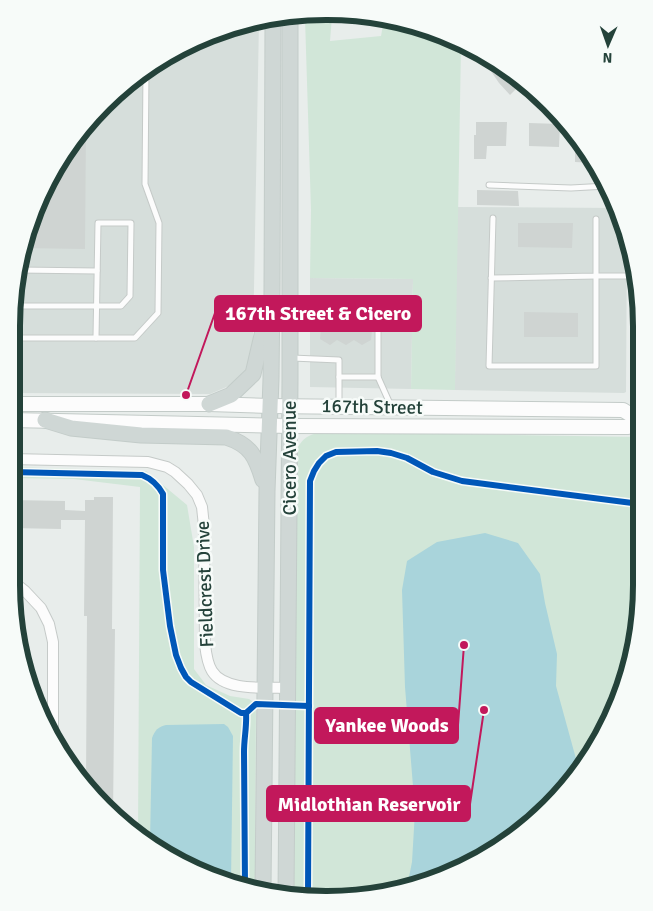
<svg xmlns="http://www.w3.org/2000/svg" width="653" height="911" font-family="Signika,sans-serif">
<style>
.built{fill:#d6dedb}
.green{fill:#d1e6d8}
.water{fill:#a9d4db}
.building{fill:#cfd4d2}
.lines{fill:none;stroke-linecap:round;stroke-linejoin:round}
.lane-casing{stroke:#c5cac8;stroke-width:7}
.street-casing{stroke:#c5cac8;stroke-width:12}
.secondary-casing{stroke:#c3cbc8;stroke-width:16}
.primary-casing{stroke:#c3ccc9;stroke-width:17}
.lane{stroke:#fcfcfc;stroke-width:5}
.street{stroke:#fcfcfc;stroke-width:10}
.secondary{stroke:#fcfcfc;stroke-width:14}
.primary{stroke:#cfd7d5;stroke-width:15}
.cycleway-casing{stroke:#f7fbf9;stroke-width:9}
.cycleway{stroke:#0057b8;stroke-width:6}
.labels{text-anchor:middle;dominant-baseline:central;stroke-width:5;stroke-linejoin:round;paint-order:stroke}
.street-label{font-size:19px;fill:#24423a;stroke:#f7fbf9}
.rim{fill:none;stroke:#24423a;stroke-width:6}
.leader{fill:none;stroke:#c2185b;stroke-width:2}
.callout-dot{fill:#c2185b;stroke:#f7fbf9;stroke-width:2}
.callout{fill:#c2185b;stroke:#c2185b;stroke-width:2}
.callout-label{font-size:20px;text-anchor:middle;font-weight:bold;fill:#fff}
</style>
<rect width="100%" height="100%" fill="#e8edeb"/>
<g class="built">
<path d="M259 21 253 342 249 369 231 385 210 394 11 393V326L22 245 64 152 134 77 245 22Z"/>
<path d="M456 207 618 208 627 239 626 392 624 393 455 390Z"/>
<path d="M310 278 413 279 411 389 310 387Z"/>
</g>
<g class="green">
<path d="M332 16 330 41 381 36 384 20 461 46 455 390 411 389 413 279 310 278 311 210 305 18Z"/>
<path d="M324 432 640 437 641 605 625 686 600 742 519 834 447 876 367 897H294L295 704V454C301 439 307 434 324 432Z"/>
<path d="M11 467 146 471 187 505 194 547V669L206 685 230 696 249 699 256 704 255 888 187 867 138 834 140 487 74 479 11 478Z"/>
</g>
<g class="water">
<path d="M485 533 518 543 540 574 545 603 557 654 556 686 578 766 519 834 447 876 407 887 412 862 415 811 405 687 402 590 407 561 437 542Z"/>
<path d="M224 724 228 727 233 736 231 881 187 867 150 843 152 738C155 730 158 727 166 725Z"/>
</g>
<g class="building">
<path d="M482 53 520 85 510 95 499 83 480 55Z"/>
<path d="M476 122H507L506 146H487L486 159H474V135H476Z"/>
<path d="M529 123 560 124 559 147 529 146Z"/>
<path d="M86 128 85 249 22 248 64 152Z"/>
<path d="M575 144H582L593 163 575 162Z"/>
<path d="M477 190 518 191 519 206 477 205Z"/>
<path d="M518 223H573L572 248 518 247Z"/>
<path d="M524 312 578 313V337H524Z"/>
<path d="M330 324 338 329 346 324 354 329 363 324 372 330 371 340 362 345 354 340 346 345 337 340 330 345 320 339 321 329Z"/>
<path d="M94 497H113L112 629H115L113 816 86 784 87 616H84L85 520H61V529L11 528V500L65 501V510L85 511V500H94Z"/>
</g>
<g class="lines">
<g class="lane-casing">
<g id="lane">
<path d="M489 185 571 188 607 186"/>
<path d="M493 218 489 366H596V276H637"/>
<path d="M19 270 97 271"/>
<path d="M491 278 596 276V219"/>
<path d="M14 306H121L130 296 131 223H98L96 338"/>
<path d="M293 311 378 317V377L391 406"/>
<path d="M11 338H135L158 313 159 223 145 184 146 71"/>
<path d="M292 358 339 360V407"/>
<path d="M339 377H378"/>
<path d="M639 424C638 453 634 483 640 511"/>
</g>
</g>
<g class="street-casing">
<g id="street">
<path d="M639 420 640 366"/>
<path d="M11 459 148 462 167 467 175 472 188 484 197 495 202 507 204 526 205 644C206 653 207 663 212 671 225 692 266 687 287 688"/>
<path d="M11 580 25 591 41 608 49 624 53 642V734"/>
</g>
</g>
<g class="secondary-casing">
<g id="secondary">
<path d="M11 404H209L270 406 623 410 639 420"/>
<path d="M11 420 290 426 628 427 640 420"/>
</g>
</g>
<g class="primary-casing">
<g id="primary">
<path d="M209 404 231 395 253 374 266 318"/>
<path d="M45 420 71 428 141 435 226 437C251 445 256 457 263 480"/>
<path d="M263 890 267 491 271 379 272 290 273 20"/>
<path d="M286 897 290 379V19"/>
</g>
</g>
<use href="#lane" class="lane"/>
<use href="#street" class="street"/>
<use href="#secondary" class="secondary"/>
<use href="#primary" class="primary"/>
<g class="cycleway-casing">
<g id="cycleway">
<path d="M11 472 142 475C152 479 158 485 163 494V570L170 626 176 655 181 668 186 677 191 682 241 713H246L256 704 309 706"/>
<path d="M245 885C245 840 244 796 244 752 244 738 247 726 246 713"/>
<path d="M308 897 310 481 314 471 319 463 326 456 336 452 377 451 391 453 407 458 433 472 462 481 640 504"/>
</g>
</g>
<use href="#cycleway" class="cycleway"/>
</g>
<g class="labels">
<g class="street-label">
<text transform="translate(372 407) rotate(1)">167th Street</text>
<text transform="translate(290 458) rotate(-90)">Cicero Avenue</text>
<text transform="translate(205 584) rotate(-92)">Fieldcrest Drive</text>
</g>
</g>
<path d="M0 0H653V911H0ZM326 20H327A306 306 0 0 1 633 326V585A306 306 0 0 1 327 891H326A306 306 0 0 1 20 585V326A306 306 0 0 1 326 20Z" fill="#f7fbf9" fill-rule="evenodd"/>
<path class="rim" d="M326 20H327A306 306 0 0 1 633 326V585A306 306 0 0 1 327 891H326A306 306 0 0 1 20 585V326A306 306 0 0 1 326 20Z"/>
<path class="leader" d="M186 395L215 313M464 645L458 725M484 710L470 804"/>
<g class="callout-dot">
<circle cx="186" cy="395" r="5"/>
<circle cx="464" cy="645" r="5"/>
<circle cx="484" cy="710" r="5"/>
</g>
<g class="callout">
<rect x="215" y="296" width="206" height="35" rx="5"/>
<rect x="315" y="708" width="143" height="35" rx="5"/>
<rect x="267" y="786" width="203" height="35" rx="5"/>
</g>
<g class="callout-label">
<text x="318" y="320">167th Street &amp; Cicero</text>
<text x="387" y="732">Yankee Woods</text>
<text x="369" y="811">Midlothian Reservoir</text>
</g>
<g transform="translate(608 45) rotate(182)" stroke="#f7fbf9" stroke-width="4" paint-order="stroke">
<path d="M0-4L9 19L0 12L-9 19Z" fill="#24423a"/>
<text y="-8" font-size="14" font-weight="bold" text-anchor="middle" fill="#24423a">N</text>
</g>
</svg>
